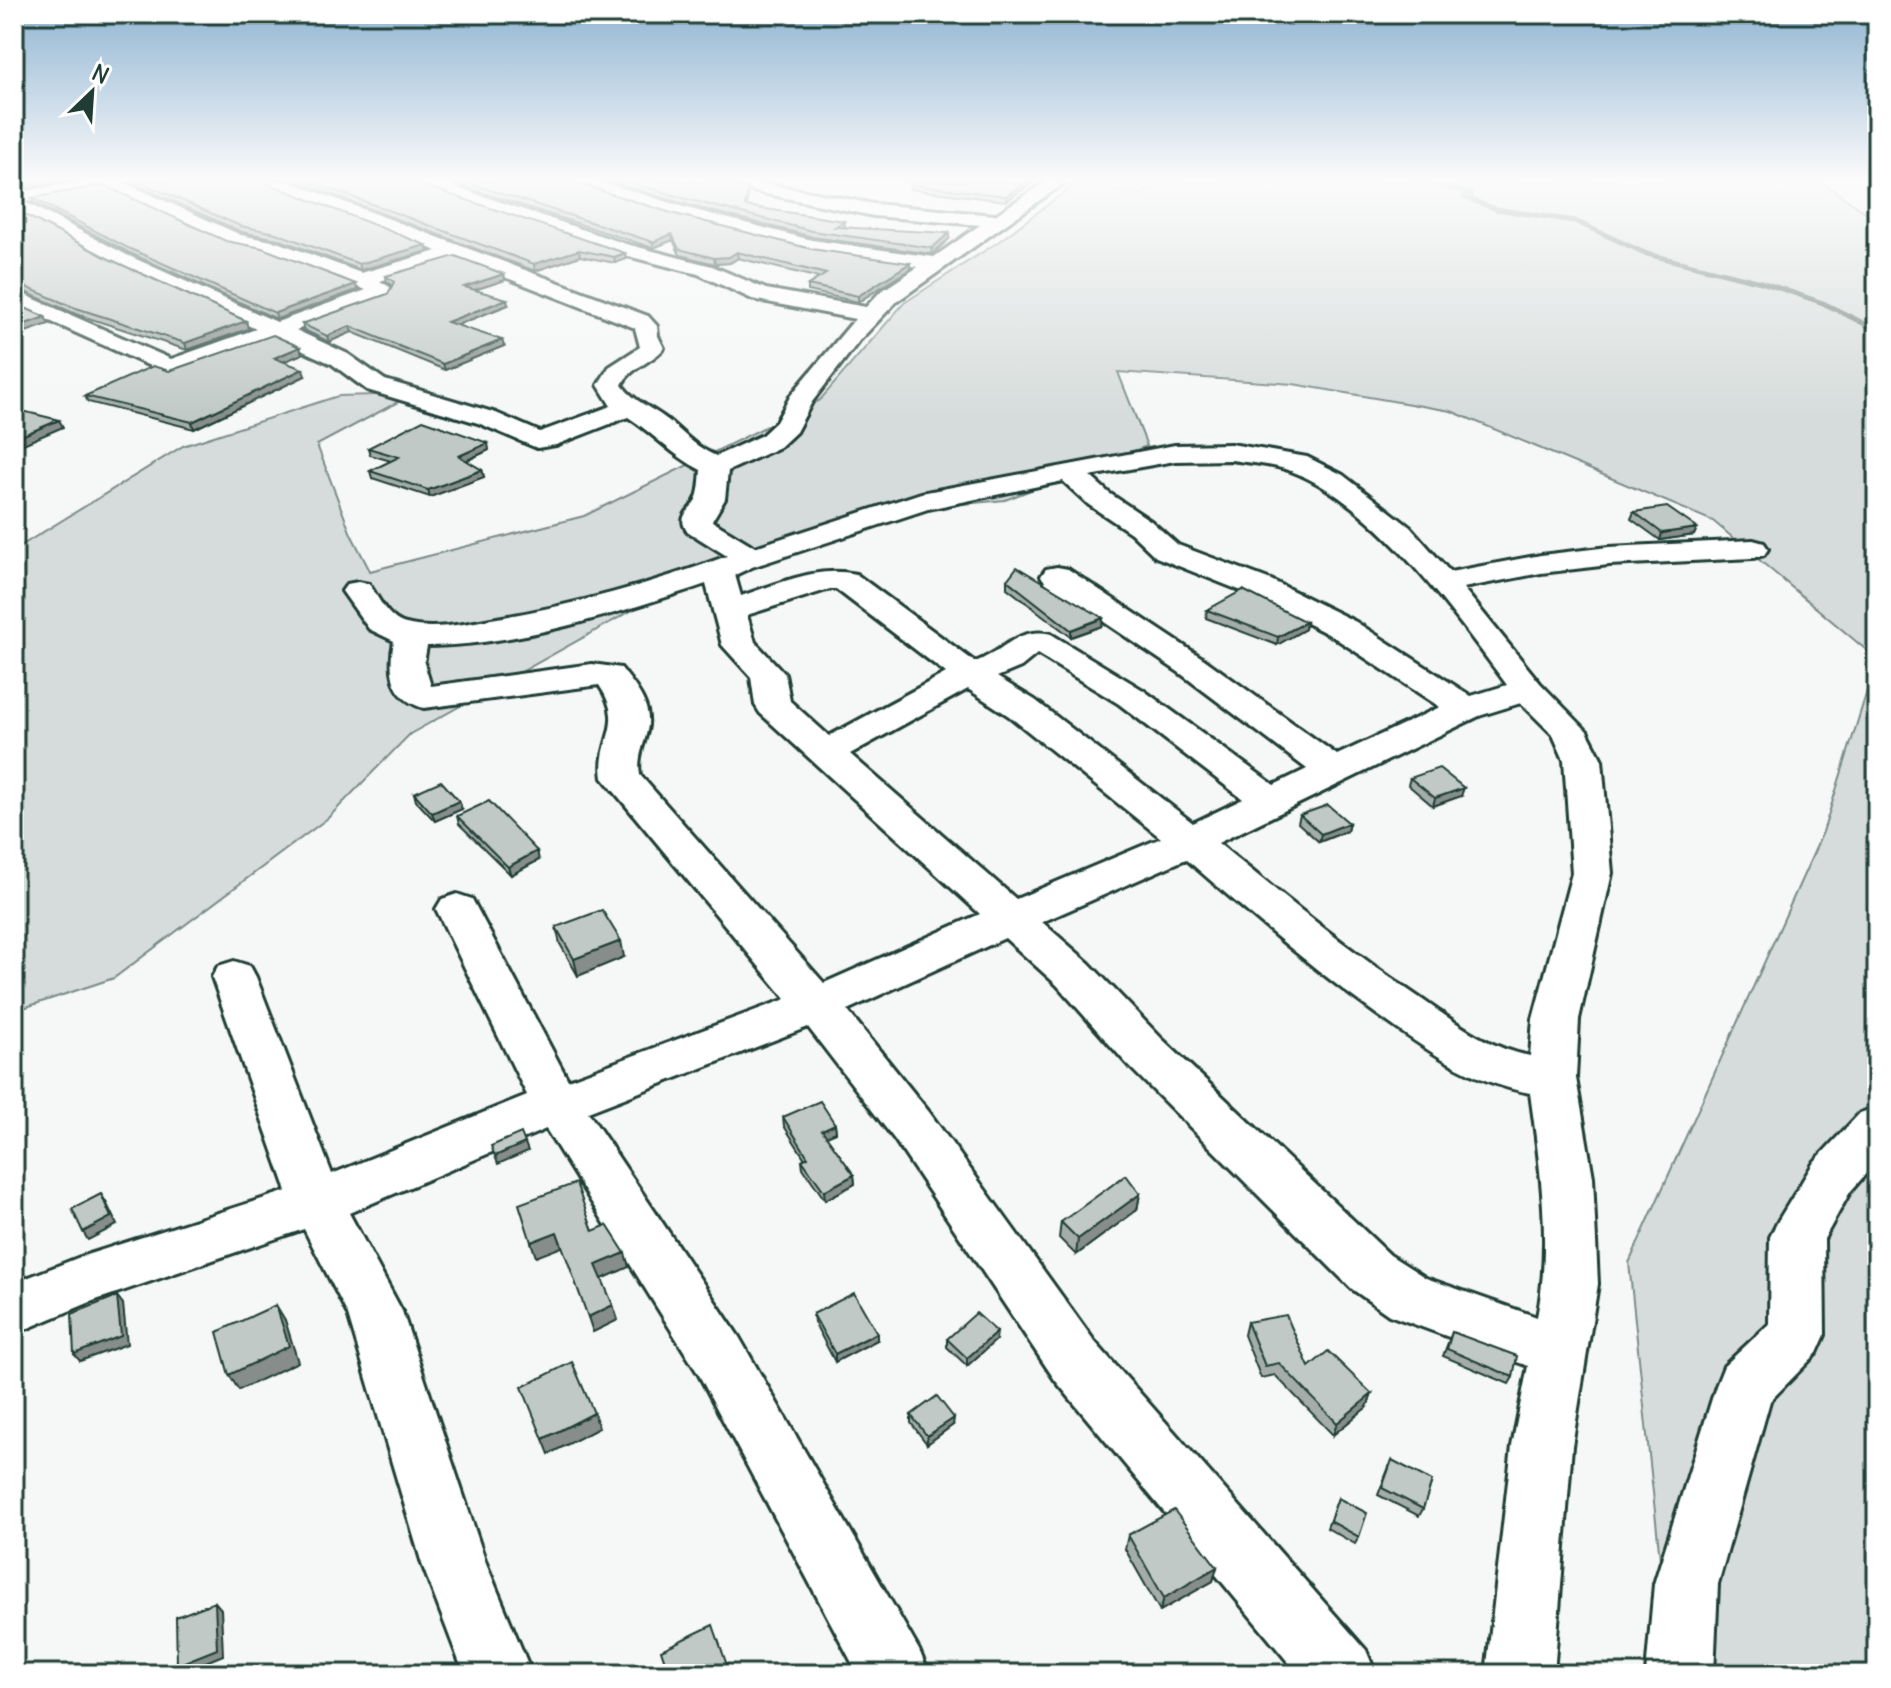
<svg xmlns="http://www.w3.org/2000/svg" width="1891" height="1688" font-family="Delius,sans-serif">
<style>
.green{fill:#d6dcdb;stroke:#7a8c88;stroke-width:2}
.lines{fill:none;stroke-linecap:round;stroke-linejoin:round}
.stream{stroke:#72857f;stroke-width:5}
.minor-casing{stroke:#1f3d34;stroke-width:6}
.path{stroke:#1f3d34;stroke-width:3;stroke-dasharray:1 3;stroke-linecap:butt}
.minor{fill:#fff;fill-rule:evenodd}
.wall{fill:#a5adaa;stroke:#1f3d34;stroke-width:2}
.shaded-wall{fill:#868d8b;stroke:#1f3d34;stroke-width:2}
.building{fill:#c0c9c6;stroke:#1f3d34;stroke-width:2}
</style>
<rect width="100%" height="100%" fill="#f6f7f7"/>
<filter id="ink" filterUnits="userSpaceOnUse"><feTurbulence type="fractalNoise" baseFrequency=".0125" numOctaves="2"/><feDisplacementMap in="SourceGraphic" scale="16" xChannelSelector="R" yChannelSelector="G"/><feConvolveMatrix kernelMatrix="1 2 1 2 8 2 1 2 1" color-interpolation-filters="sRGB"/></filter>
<g filter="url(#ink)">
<path class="green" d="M1079 181H1820L1877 220V1674H1672L1629 1263 1823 832 1877 659 1713 521 1451 411 1293 384 1118 372 1147 446 1005 500 869 513 649 601 410 734 328 818 114 978 14 1011V550L183 446 338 396 413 394 317 445 351 534 370 571 584 516 820 400 904 303 998 242Z"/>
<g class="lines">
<path class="stream" d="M1425 181 1470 193 1471 196 1464 197 1496 209 1575 221 1647 254 1761 282 1823 303 1877 330"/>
<g class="minor-casing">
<g id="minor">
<path d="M82 181H121L241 235 277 242 361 273 437 251 267 185 264 181H288L648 316 657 326 658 336 664 348C652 363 630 367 622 385 634 402 653 408 669 421 685 435 696 447 716 456L762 435 776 422 791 395 855 319 752 299 698 274 612 252 415 185 412 181H438L626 244 712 266 766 289 866 307 880 292 918 267 812 252 673 216 576 185 573 181H599L687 208 812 240 934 257 980 225 874 216 728 186 719 181H753L874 204 995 215 1047 181H1067L896 302 859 341 812 402 796 432 780 447 728 471 725 499 712 521 755 547 921 493 1175 445 1231 444 1307 457 1343 475 1410 527 1450 572 1541 555 1609 547 1753 540 1764 543 1768 549 1764 555 1753 558 1609 565 1541 573 1463 588 1540 683 1587 731 1602 760 1612 873 1579 1019 1576 1078 1593 1177 1598 1284 1572 1446 1554 1674H1486L1512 1446 1528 1366 1389 1315 1352 1289 1127 1064 1057 985 1005 938 847 1010 929 1112 1095 1342 1366 1650 1376 1674H1298L1055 1380 895 1140 808 1027 588 1112 739 1337 919 1650 929 1674H858L699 1375 546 1129 349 1213 402 1311 486 1563 532 1674H464L422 1564 348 1315 304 1229 93 1301 14 1334V1283L80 1257 287 1191 212 977 218 966 234 961 250 966 256 977 332 1174 527 1095 436 909 442 899 457 894 472 899 568 1080 786 999 603 778C597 738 627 726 599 685L424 708C391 699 388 671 394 641L369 629 342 591 347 584 358 582 369 584C379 598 387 619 406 624 432 631 465 624 491 619 572 606 651 584 727 556L687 531C676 515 692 511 697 497 700 490 700 479 701 470 673 456 654 434 628 417L556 445 537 448 478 423 367 390 332 364 275 338 170 375 14 305V290L171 359 256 329 113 263 14 211V193ZM105 187 229 244 265 251 366 290 277 322 127 255 25 202ZM456 258 635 328 640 347 609 367 598 385 611 406 540 432 496 413 385 380 348 354 296 330 389 297 393 289 380 281ZM1231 460C1250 463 1273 464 1291 471 1376 503 1454 614 1507 685L1471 696 1356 622 1271 580 1178 545 1151 521 1109 493 1090 476 1175 461ZM1063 481 1089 505 1131 533 1156 557 1249 594 1332 636 1440 707 1337 755 1204 659 1068 569 1057 567 1046 569 1041 576 1046 583 1180 673 1307 769 1274 785 1143 690 1051 634C1018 626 1005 651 975 662L856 574C817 565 778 584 741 596L735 575 752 567 928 509ZM706 584 722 645 751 677 755 705 760 713 980 914 824 983 640 775C637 758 643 748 647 731 653 706 635 686 621 668L592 664 431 686 424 663 427 646C514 646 623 612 706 584ZM830 589H836L946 673 829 736 790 701 785 674 755 642 747 615ZM1037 654 1119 704 1243 799 1193 823 1035 700 997 677 1021 667ZM968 689 1009 716 1161 838 1016 899 850 754ZM1521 703 1553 735 1564 760 1572 873 1533 1019 1530 1056C1487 1048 1452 1020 1417 996 1347 949 1283 896 1218 843L1479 716ZM1186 859C1247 912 1308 965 1375 1013 1424 1048 1469 1082 1530 1093 1540 1166 1552 1243 1537 1317L1426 1278 1390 1255 1161 1038 1089 963 1042 922Z"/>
<path d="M1877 1107V1161L1850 1192 1824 1239 1825 1335 1817 1353 1770 1401 1718 1584 1714 1674H1646L1654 1584 1716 1386 1724 1366 1769 1324 1770 1237 1778 1221 1814 1162 1860 1113Z"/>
</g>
</g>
<path class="path" d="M1081 182 1135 195 1175 181"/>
<use href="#minor" class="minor"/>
</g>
<g class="wall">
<path d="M127 181H264V182L428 251 361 270 278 239 242 232Z"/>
<path d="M296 181H412L413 182 626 259 615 263 580 256 535 271Z"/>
<path d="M447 181H573L574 182 671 213 811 249 910 269 858 302 808 291V285L819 278 738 258 730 263 715 264 680 255 673 240 653 248Z"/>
<path d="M608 181H723L727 183 748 188 747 206 844 221V227L949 239 932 254 813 237 688 205Z"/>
<path d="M910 181H1035L1006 201 910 189Z"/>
<path d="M32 198 357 290 277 319 128 252 34 203Z"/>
<path d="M14 209 109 259 246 321 248 329 187 350 76 314 14 287Z"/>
<path d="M504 274 505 280 474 290 508 305 457 325 504 346 445 370 352 332 329 342 304 330 302 324 388 294 393 286 387 282 386 276Z"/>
<path d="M302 354 283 362 305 376 194 429 88 402 85 396 169 371Z"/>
<path d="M368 448 489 450 466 461 482 470 484 477 430 497 372 478 370 471 391 461 370 455Z"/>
<path d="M1634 512 1697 528 1694 535 1660 540 1631 519Z"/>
<path d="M1007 580 1103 618 1102 626 1071 637 1007 588Z"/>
<path d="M1207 610 1306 622 1305 629 1277 645 1206 618Z"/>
<path d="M1410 778 1461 796 1433 806 1408 785Z"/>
<path d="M414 793 462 809 435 821 416 801Z"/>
<path d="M1300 815 1349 823 1347 831 1319 842 1298 823Z"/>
<path d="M457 816 539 860 511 875 459 824Z"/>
<path d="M556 927 624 957 578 976 560 944Z"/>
<path d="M783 1117 835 1124 836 1132 826 1136 854 1175 855 1184 825 1200 803 1168 802 1160 805 1159 784 1126Z"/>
<path d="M1140 1194 1137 1210 1076 1255 1059 1238 1061 1222Z"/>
<path d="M813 1314 877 1340 835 1362 814 1322Z"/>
<path d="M1247 1322 1309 1367 1372 1394 1367 1407 1333 1435 1275 1375 1261 1378 1244 1335Z"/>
<path d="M1452 1332 1513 1377 1509 1384 1443 1356Z"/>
<path d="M947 1339 996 1340 967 1366 947 1347Z"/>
<path d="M911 1415 953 1425 927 1444 911 1423Z"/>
<path d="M1389 1467 1423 1509 1419 1516 1378 1495Z"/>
<path d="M1338 1498 1359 1537 1355 1544 1327 1528Z"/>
<path d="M1128 1535 1217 1567 1213 1581 1160 1611 1125 1549Z"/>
</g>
<g class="shaded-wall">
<path d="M33 181H67L14 190V184Z"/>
<path d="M1028 181H1035L1006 201V196Z"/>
<path d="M844 221 845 227 835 233V227Z"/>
<path d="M949 233V239L932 254V248Z"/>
<path d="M672 234 673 240 653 248V242Z"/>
<path d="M426 245 428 251 361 270 359 264Z"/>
<path d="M579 250 580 256 535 271 534 264Z"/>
<path d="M737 252 738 258 730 263 715 264 714 258Z"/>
<path d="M625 253 626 259 615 263 614 257Z"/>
<path d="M910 263V269L858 302V296Z"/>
<path d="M504 274 505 280 465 293 464 287Z"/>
<path d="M356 284 357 290 277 319 275 313Z"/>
<path d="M507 299 508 305 449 328 447 322Z"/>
<path d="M45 317 49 324 14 336V328Z"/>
<path d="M246 321 248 329 187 350 185 343Z"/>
<path d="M350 326 352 332 329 342 327 336Z"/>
<path d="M502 340 504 346 445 370 443 364Z"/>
<path d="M300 347 302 354 276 365 274 358Z"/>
<path d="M303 369 305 376 194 429 192 422Z"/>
<path d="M59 420 63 427 14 448V439Z"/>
<path d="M488 443 489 450 461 463 459 456Z"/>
<path d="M482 470 484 477 430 497 428 490Z"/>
<path d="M1697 528 1694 535 1660 540 1662 533Z"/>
<path d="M1103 618 1102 626 1071 637V630Z"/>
<path d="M1306 622 1305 629 1277 645 1278 637Z"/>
<path d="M1464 788 1461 796 1433 806 1435 798Z"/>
<path d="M459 801 462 809 435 821 432 813Z"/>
<path d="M1349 823 1347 831 1319 842 1321 834Z"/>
<path d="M537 851 539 860 511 875 508 867Z"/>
<path d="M621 941 624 957 578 976 574 959Z"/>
<path d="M835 1124 836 1132 822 1138V1130Z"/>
<path d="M525 1143 528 1151 498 1164 495 1156Z"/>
<path d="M854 1175 855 1184 825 1200 824 1191Z"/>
<path d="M101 1194 106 1202 117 1225 88 1240 83 1232Z"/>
<path d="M1140 1194 1137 1210 1076 1255 1078 1239Z"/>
<path d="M557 1232 562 1247 536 1257 531 1242Z"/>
<path d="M625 1253 629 1267 600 1280 596 1265Z"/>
<path d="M117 1296 123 1304 127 1344 80 1361 74 1354Z"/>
<path d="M276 1305 285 1320 298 1362 239 1390 229 1375Z"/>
<path d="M613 1305 618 1320 593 1332 588 1317Z"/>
<path d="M997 1332 996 1340 967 1366V1358Z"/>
<path d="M877 1333V1340L835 1362V1354Z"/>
<path d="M1372 1394 1367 1407 1333 1435 1337 1423Z"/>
<path d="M594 1413 599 1428 549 1454 543 1439Z"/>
<path d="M954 1418 953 1425 927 1444V1436Z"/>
<path d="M1217 1567 1213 1581 1160 1611 1164 1598Z"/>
<path d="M215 1602 221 1609 223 1655 184 1671 177 1665Z"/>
</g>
<g class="building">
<path d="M14 181H33L14 184Z"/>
<path d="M138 181H264V182L426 245 359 264 276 233 240 226Z"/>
<path d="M309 181H412L413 182 625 253 614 257 579 250 534 264Z"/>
<path d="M462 181H573L574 182 671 213 811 249 910 263 858 296 808 285 826 274 737 252 729 257 714 258 679 249 672 234 653 242Z"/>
<path d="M625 181H723L727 183 748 188 745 206 844 221 835 227 949 233 932 248 812 231 687 199Z"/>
<path d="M910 181H1028L1006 196 910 184Z"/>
<path d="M103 185 226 241 262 248 356 284 275 313 126 247 32 198Z"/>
<path d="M14 209 109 259 246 321 185 343 73 307 14 282Z"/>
<path d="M455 256 504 274 464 287 507 299 447 322 502 340 443 364 350 326 327 336 302 324 388 294 394 282 386 276Z"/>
<path d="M14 303 45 317 14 328Z"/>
<path d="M273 335 300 347 274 358 303 369 192 422 85 396 153 366 169 371Z"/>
<path d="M14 409 59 420 14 439Z"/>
<path d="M423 420 488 443 459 456 482 470 428 490 370 471 399 457 368 448Z"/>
<path d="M1667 507 1697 528 1662 533 1634 512Z"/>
<path d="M1017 567 1103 618 1071 630 1007 580Z"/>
<path d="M1243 590 1306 622 1278 637 1207 610Z"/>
<path d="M1439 768 1464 788 1435 798 1410 778Z"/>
<path d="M441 781 459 801 432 813 414 793Z"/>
<path d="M489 801 537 851 508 867 457 816Z"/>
<path d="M1328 805 1349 823 1321 834 1300 815Z"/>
<path d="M602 910 621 941 574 959 556 927Z"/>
<path d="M820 1101 835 1124 822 1130 854 1175 824 1191 802 1160 808 1157 783 1117Z"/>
<path d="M521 1133 525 1143 495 1156 491 1146Z"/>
<path d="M1126 1175 1140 1194 1078 1239 1061 1222Z"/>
<path d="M576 1183 593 1231 607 1225 625 1253 596 1265 613 1305 588 1317 557 1232 531 1242 519 1204Z"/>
<path d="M101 1194 111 1217 83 1232 72 1209Z"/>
<path d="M854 1293 877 1333 835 1354 813 1314Z"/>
<path d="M117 1296 121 1336 74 1354 72 1314Z"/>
<path d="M276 1305 289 1346 229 1375 217 1332Z"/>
<path d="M976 1313 997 1332 967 1358 947 1339Z"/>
<path d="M1286 1315 1309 1367 1328 1351 1372 1394 1337 1423 1279 1363 1265 1366 1247 1322Z"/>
<path d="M1452 1332 1517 1356 1513 1377 1447 1349Z"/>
<path d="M572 1362 594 1413 543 1439 522 1387Z"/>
<path d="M937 1396 954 1418 927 1436 911 1415Z"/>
<path d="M1392 1460 1432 1481 1423 1509 1382 1488Z"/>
<path d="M1338 1498 1367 1513 1359 1537 1330 1521Z"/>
<path d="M1174 1510 1217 1567 1164 1598 1128 1535Z"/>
<path d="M215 1602 217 1649 177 1665 176 1617Z"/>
<path d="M713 1625 730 1674H669L661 1650Z"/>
</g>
</g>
<linearGradient id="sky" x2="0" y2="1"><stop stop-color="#8fb4d2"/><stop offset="0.43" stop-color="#fbfbfb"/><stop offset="1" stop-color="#fbfbfb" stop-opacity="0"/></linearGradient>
<rect width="1891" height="417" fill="url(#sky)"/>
<rect width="1891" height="1688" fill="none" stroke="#fff" stroke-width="48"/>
<rect x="24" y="24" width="1843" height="1640" fill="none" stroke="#1f3d34" stroke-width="3" filter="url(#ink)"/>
<g transform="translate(92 92) rotate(25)" stroke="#ffffff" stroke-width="6" paint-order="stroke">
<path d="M0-6L14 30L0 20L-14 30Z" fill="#1f3d34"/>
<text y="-12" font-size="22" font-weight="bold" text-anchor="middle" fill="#1f3d34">N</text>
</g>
</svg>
